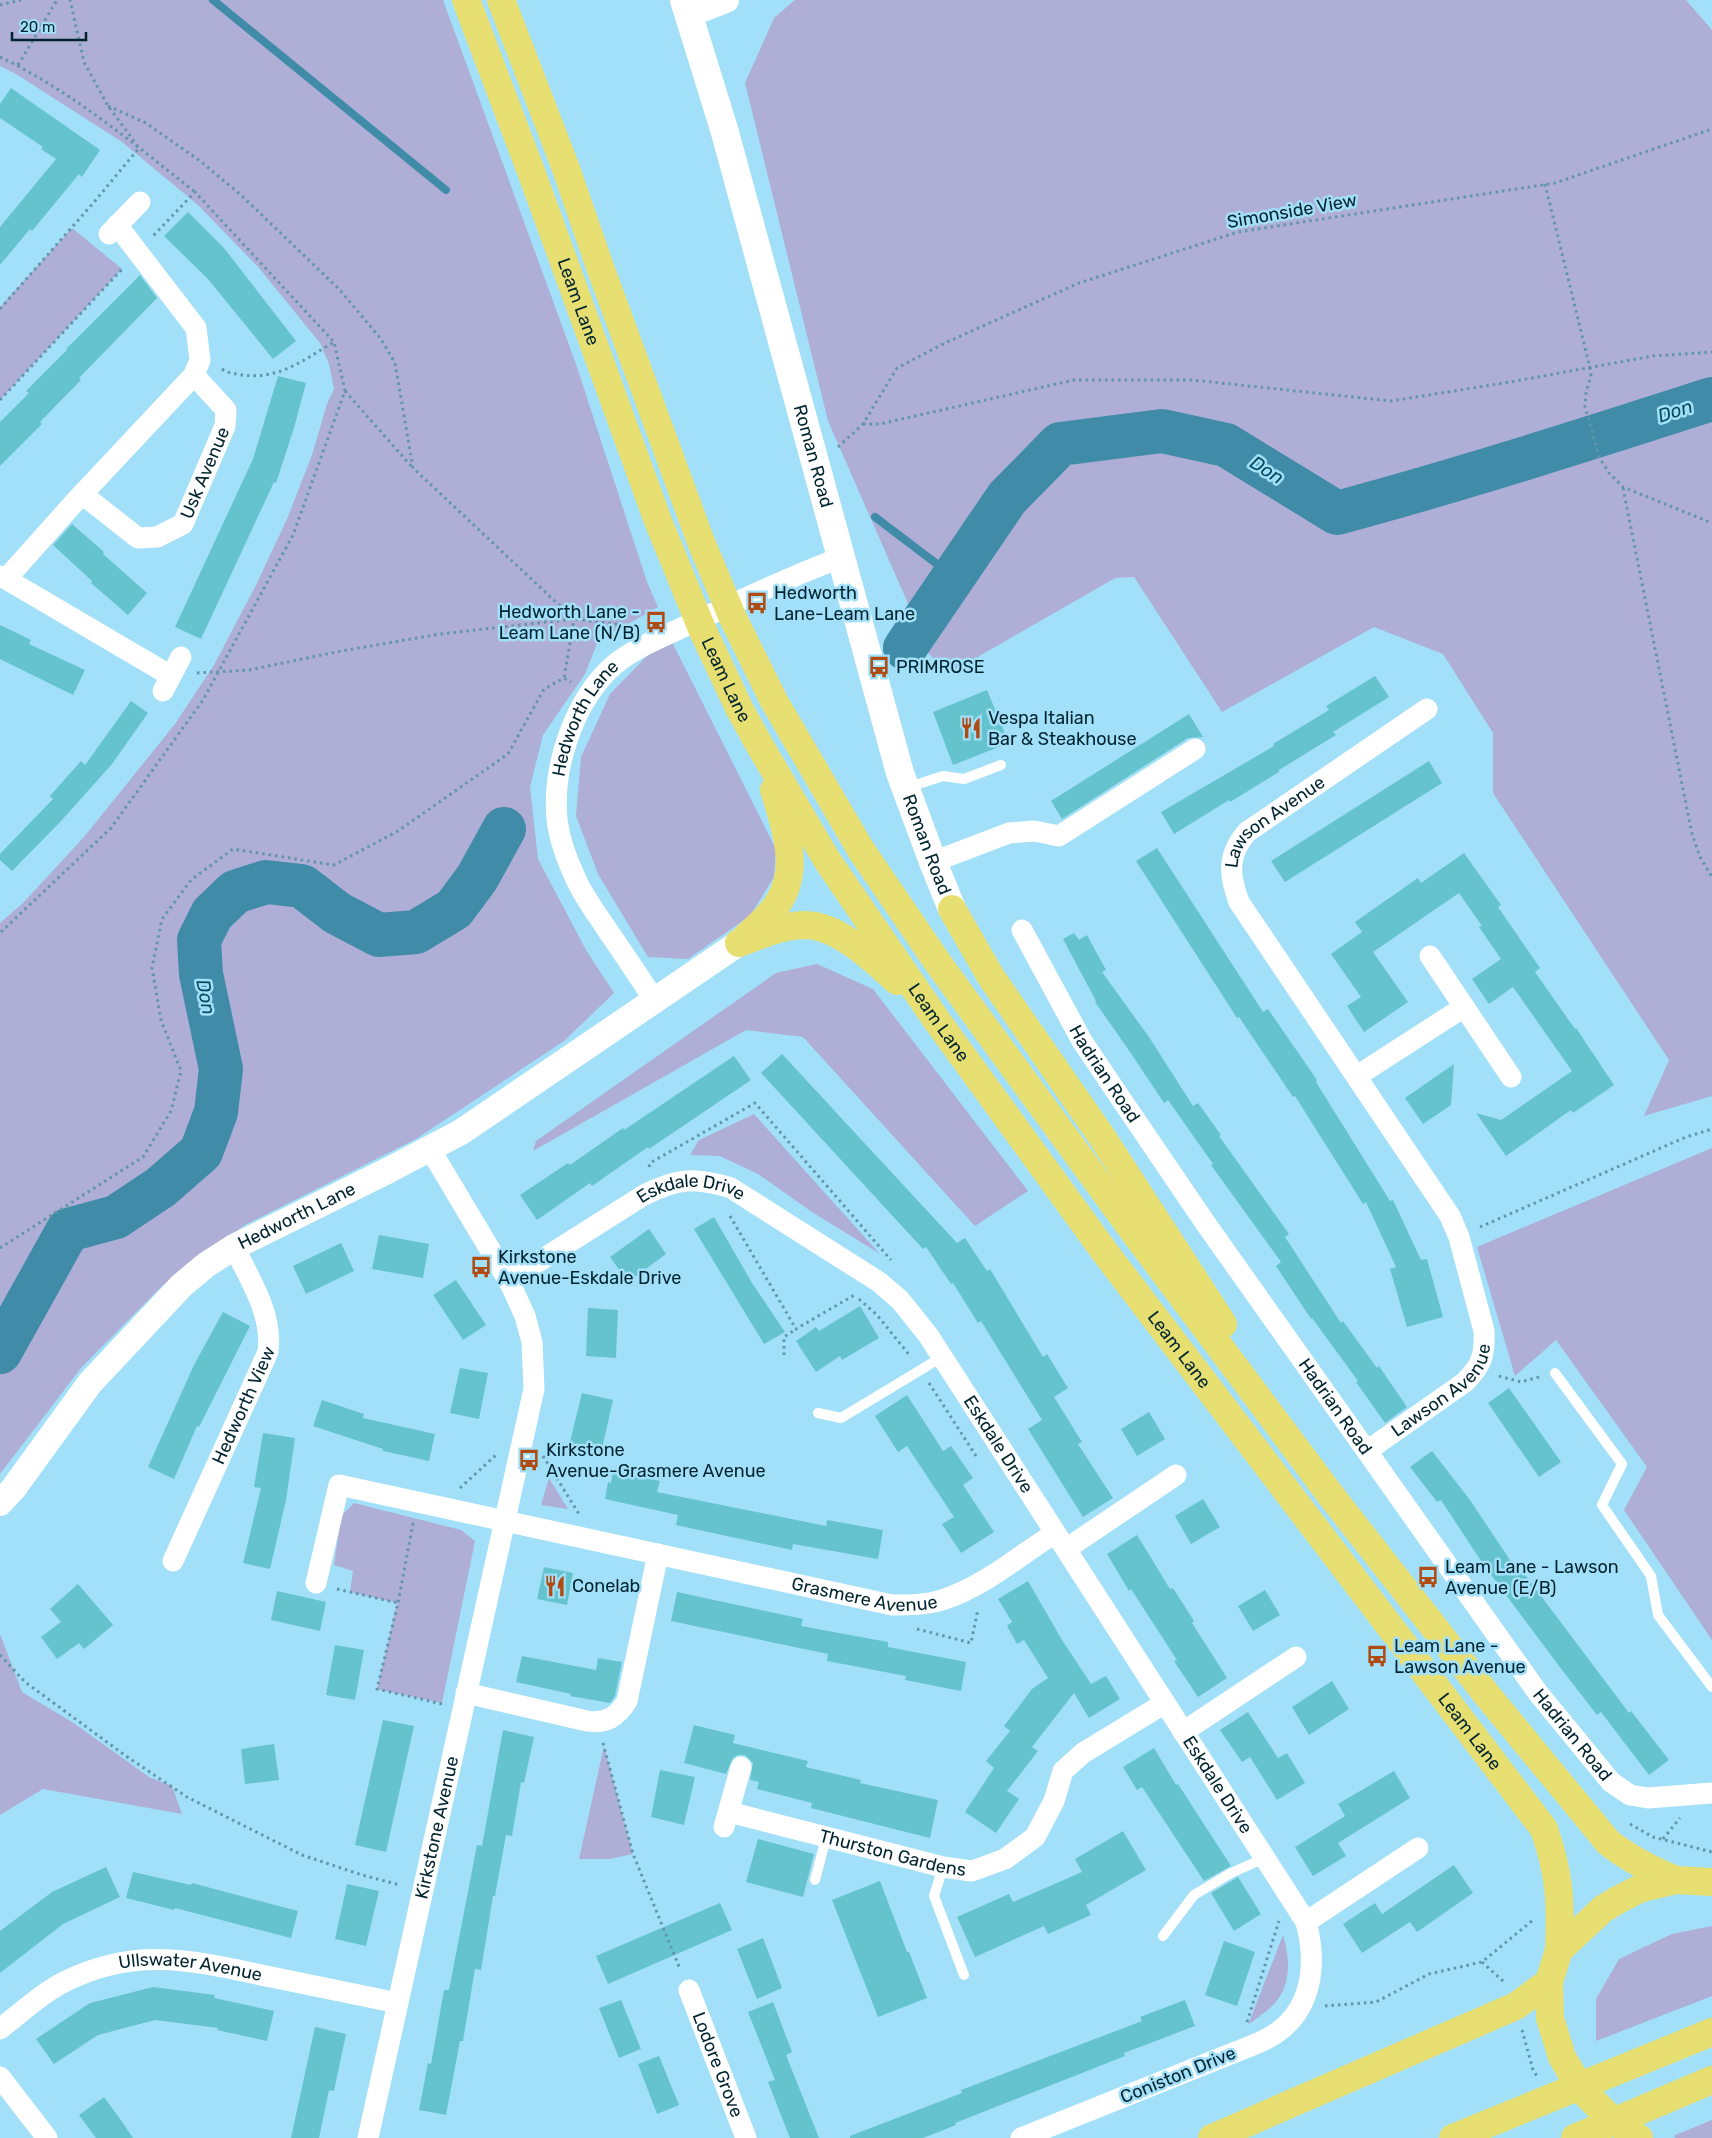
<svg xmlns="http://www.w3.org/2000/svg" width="1712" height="2138" font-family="Rubik,sans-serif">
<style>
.green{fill:#aeaed6}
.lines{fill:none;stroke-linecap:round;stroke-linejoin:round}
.stream{stroke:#408ca8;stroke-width:8}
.river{stroke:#408ca8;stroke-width:44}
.building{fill:#65c3cd}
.path{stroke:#6195a9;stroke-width:3;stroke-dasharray:2.5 4;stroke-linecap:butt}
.service{stroke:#fff;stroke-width:10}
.minor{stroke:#fff;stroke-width:21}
.tertiary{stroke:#fff;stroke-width:26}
.secondary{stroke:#fff;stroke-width:28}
.trunk{stroke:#e8df72;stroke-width:28}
.labels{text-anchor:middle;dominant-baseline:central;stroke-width:5;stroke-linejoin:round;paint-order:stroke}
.street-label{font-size:18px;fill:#00242f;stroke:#a2e0f9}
.poi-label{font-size:18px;fill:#00242f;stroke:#a2e0f9;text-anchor:start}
.water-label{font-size:19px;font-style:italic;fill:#064a5e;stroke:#a2e0f9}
</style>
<rect width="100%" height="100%" fill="#a2e0f9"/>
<g class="green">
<path d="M0 0H443L576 364 647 582 658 607 598 641 585 674 543 735 530 787 538 859 586 950 614 993 564 1041 416 1139 245 1225 163 1285 81 1368 0 1474V923L23 903 84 837 175 724 214 665 255 587 287 519 312 455 327 404 334 389 329 364 320 343 259 268 198 205 122 142 16 74 0 66Z"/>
<path d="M795 0H1686L1712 30V1096L1644 1116 1669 1060 1493 793V733L1443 654 1374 627 1222 712 1134 577 1115 578 950 673 907 634 917 624 828 421 745 83 774 18Z"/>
<path d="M72 228 122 269 0 400V307Z"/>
<path d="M672 642 776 849 774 877 750 916 688 959 648 957 598 874 576 816 581 757 610 694 649 654Z"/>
<path d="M817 964 873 989 1028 1191 975 1226 803 1037 746 1030 533 1151 536 1141 776 973Z"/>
<path d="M754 1114 880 1254 812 1212 758 1174 720 1156 690 1155 699 1140Z"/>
<path d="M1712 1148V1640L1624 1510 1647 1467 1556 1340 1515 1376 1477 1247Z"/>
<path d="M549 1478 568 1509 541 1505Z"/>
<path d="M354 1503 461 1530 475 1541 442 1703 377 1689 397 1603 350 1592 353 1571 334 1565 341 1516Z"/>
<path d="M0 1634 22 1692 72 1722 149 1777 172 1786 182 1814 43 1789 0 1815Z"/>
<path d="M604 1746 633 1854 609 1859H579Z"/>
<path d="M1712 1926V1996L1596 2041V1999L1619 1959 1672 1934Z"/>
<path d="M1283 1935C1290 1958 1292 1986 1273 2005 1266 2012 1257 2018 1248 2025Z"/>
<path d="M1712 2120V2138H1676L1673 2136Z"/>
</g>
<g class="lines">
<g class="stream">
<path d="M213 0 446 190"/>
<path d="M875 517 954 577"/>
</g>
<g class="river">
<path d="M905 648 1007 498 1060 444 1162 431 1226 445 1337 513C1463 479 1588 439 1712 399"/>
<path d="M0 1352 68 1230 116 1217 161 1187 201 1152 216 1112 221 1069 201 974 199 940 212 914 235 892 266 882 302 886 337 913 379 935 416 932 454 909 477 878 504 829"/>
</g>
</g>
<g class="building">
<path d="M11 88 100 150 82 177 79 174 32 231 30 229 0 265V227L56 159 41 149 43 147 0 118V104Z"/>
<path d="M188 212 224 248 296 341 273 359 208 279 164 236Z"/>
<path d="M140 275 157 298 79 378 81 380 40 422 42 424 0 466V422L29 393 26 391 67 350 66 349Z"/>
<path d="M278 376 306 383 294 428 276 483 274 482 201 639 175 627 253 459Z"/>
<path d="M72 524 104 552 103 554 147 593 128 615 91 583 92 581 53 545Z"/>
<path d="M0 625 31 640 29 644 85 670 73 695 0 659Z"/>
<path d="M1375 676 1389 697 1333 732 1336 735 1279 770V772L1230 802 1229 800 1174 834 1161 812 1274 746 1273 744 1329 710 1326 706Z"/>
<path d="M987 690 1009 743 953 765 933 712Z"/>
<path d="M131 701 148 713 112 764 61 821 12 871 0 860V854L53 799 50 796 81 761 85 765Z"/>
<path d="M1189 714 1203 737 1188 738 1062 819 1051 801Z"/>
<path d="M1429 761 1442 783 1285 882 1271 861Z"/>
<path d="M1157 848 1263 1012 1268 1009 1317 1080 1316 1082 1390 1201 1393 1200 1421 1260 1427 1259 1443 1317 1407 1327 1390 1269 1396 1267 1366 1202 1363 1204 1295 1096 1293 1097 1239 1017 1237 1018 1136 861Z"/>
<path d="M1464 853 1501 905 1498 907 1540 968 1535 972 1575 1029 1576 1028 1614 1085 1573 1113 1571 1110 1506 1156 1476 1113 1501 1120 1572 1071 1513 987 1489 1004 1472 979 1501 959 1479 927 1482 926 1459 893 1373 952 1408 1002 1364 1032 1347 1006 1361 997 1331 954 1362 932 1355 922 1418 878 1421 883Z"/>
<path d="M1074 933 1079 940 1087 935 1106 970 1102 972 1149 1037 1193 1106 1198 1103 1221 1135 1219 1136 1289 1234 1285 1237 1341 1323 1343 1321 1377 1368 1379 1366 1407 1407 1385 1423 1356 1382 1358 1381 1312 1318 1311 1319 1276 1266 1281 1262 1211 1165 1213 1164 1168 1100 1164 1103 1128 1049 1095 1002 1096 1001 1063 939Z"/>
<path d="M782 1054 957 1243 965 1238 987 1271 990 1269 1043 1357 1047 1354 1068 1388 1054 1397 1082 1442 1078 1444 1113 1498 1083 1517 1028 1429 1042 1420 981 1321 978 1323 953 1283 951 1284 926 1247 923 1249 761 1073Z"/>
<path d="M734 1056 751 1080 649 1149 648 1147 592 1186 590 1183 537 1220 520 1195 568 1163 570 1165 623 1128 624 1130Z"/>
<path d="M1454 1064 1451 1105 1423 1124 1405 1098Z"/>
<path d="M714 1217 752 1283 785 1332 764 1344 694 1229Z"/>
<path d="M649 1229 666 1254 628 1282 610 1257Z"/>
<path d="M379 1235 429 1244 423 1278 372 1269Z"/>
<path d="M341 1243 354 1271 306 1294 293 1266Z"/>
<path d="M456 1280 486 1325 463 1340 433 1295Z"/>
<path d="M860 1306 879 1338 842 1360 840 1356 816 1372 796 1341 816 1327 819 1331Z"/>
<path d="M588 1308 618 1310 616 1358 586 1356Z"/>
<path d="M223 1312 250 1326 199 1427 197 1426 174 1479 148 1467 194 1365Z"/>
<path d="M460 1368 488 1373 479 1419 450 1413Z"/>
<path d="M1509 1388 1561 1462 1539 1477 1488 1403Z"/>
<path d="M582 1393 613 1400 601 1453 569 1446Z"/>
<path d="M907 1395 943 1451 951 1446 973 1478 963 1485 994 1532 961 1553 942 1524 954 1517 907 1446 898 1452 875 1416Z"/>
<path d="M322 1400 364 1414 363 1418 435 1434 429 1461 383 1451V1449L313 1426Z"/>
<path d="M1149 1412 1165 1439 1137 1456 1121 1429Z"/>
<path d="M263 1433 295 1438 286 1500 270 1569 243 1563 261 1488 254 1487Z"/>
<path d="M1432 1451 1470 1500 1514 1566 1517 1564 1629 1713 1631 1711 1669 1760 1649 1775 1601 1712 1597 1715 1559 1666 1483 1564 1441 1500 1437 1502 1410 1467Z"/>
<path d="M613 1471 660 1481 657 1492 826 1526 827 1520 883 1530 878 1559 793 1544 792 1550 676 1525 678 1515 605 1499 608 1482 611 1483Z"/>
<path d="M1203 1499 1220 1527 1191 1544 1175 1516Z"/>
<path d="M1137 1535 1170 1589 1173 1588 1194 1621 1192 1623 1227 1678 1198 1697 1174 1661 1177 1660 1131 1589 1129 1591 1107 1554Z"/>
<path d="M544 1567 573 1573 567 1605 537 1599Z"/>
<path d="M1028 1581 1062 1640 1091 1684 1106 1676 1120 1699 1089 1718 1074 1693 1032 1747 1038 1751 1007 1791 1019 1799 996 1833 965 1812 994 1768 986 1761 1010 1731 1004 1726 1032 1689 1048 1678 1024 1640 1017 1644 1007 1626 1012 1622 998 1599Z"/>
<path d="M78 1584 113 1625 84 1649 79 1643 57 1659 41 1637 61 1622 50 1609Z"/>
<path d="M1265 1590 1280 1615 1253 1631 1238 1606Z"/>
<path d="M277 1591 326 1602 320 1631 271 1620Z"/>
<path d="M677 1592 803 1619 801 1626 888 1642V1647L966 1662 961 1691 905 1680 906 1676 827 1661 828 1654 671 1621Z"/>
<path d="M335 1645 364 1650 355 1700 326 1695Z"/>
<path d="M522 1656 596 1670 598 1658 622 1662 615 1696 610 1703 570 1696 571 1694 516 1682Z"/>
<path d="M1332 1681 1349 1709 1309 1735 1292 1707Z"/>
<path d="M1248 1712 1278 1758 1287 1753 1305 1783 1277 1800 1250 1757 1242 1762 1220 1730Z"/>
<path d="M383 1720 414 1726 386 1852 355 1845Z"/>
<path d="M694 1725 735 1735 733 1743 808 1761 806 1767 861 1780 860 1783 938 1800 930 1838 811 1808 812 1803 757 1789 759 1782 750 1780 753 1763 745 1755H738L733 1758 726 1774 684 1763Z"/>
<path d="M503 1730 534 1737 524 1783 521 1782 512 1836 506 1835 495 1896H493L481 1970 475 1969 463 2041H460L446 2115 419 2110 428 2063 431 2064 444 1990H449L477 1845 482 1846Z"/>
<path d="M274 1744 279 1780 245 1784 241 1749Z"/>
<path d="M1154 1748 1176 1785 1178 1784 1231 1866 1204 1881 1142 1787 1137 1790 1123 1767Z"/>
<path d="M660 1770 695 1777 684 1825 651 1817Z"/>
<path d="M1394 1771 1410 1798 1338 1843 1346 1856 1313 1876 1295 1847 1345 1816 1338 1804Z"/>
<path d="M1123 1831 1146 1870 1086 1905 1091 1915 1048 1934 1044 1926 975 1957 957 1917 1009 1894 1013 1902 1082 1872 1075 1859Z"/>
<path d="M758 1839 814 1854 803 1897 746 1882Z"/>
<path d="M1454 1865 1473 1893 1417 1932 1410 1922 1362 1953 1343 1924 1375 1903 1382 1914Z"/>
<path d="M106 1867 120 1897 63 1924 0 1973V1931L52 1892Z"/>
<path d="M133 1872 191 1885 192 1883 298 1911 291 1938 175 1908 174 1910 126 1898Z"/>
<path d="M1238 1877 1261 1914 1234 1931 1211 1893Z"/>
<path d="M880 1881 907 1952H909L927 1998 878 2017 832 1900Z"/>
<path d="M347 1884 379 1891 366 1946 335 1939Z"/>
<path d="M720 1903 732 1930 608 1984 596 1956Z"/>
<path d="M763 1938 782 1988 757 1999 737 1949Z"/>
<path d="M1224 1941 1255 1952 1237 2006 1205 1995Z"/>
<path d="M153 1987 215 1995 214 1998 274 2011 267 2041 217 2030 218 2028 155 2020 98 2035 54 2064 36 2039 90 2003Z"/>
<path d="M621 2000 641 2049 619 2058 599 2008Z"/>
<path d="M1185 2000 1195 2026 1124 2053 1125 2056 955 2123 956 2125 923 2138H850V2136L962 2093 961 2090 1142 2021 1140 2017Z"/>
<path d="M773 2002 792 2052 786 2055 819 2138H790L768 2082 775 2080 748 2012Z"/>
<path d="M315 2027 346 2034 334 2091 329 2090 319 2138H291Z"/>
<path d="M659 2056 679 2105 657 2114 638 2064Z"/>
<path d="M104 2097 120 2119 133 2138H96L79 2115Z"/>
</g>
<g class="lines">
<g class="path">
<path d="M0 5 21 0"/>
<path d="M0 57C71 91 133 143 195 192"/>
<path d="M18 65 57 0"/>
<path d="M108 106 146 123 200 161 241 195 339 289 381 339 395 363 413 468 574 619 564 678"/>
<path d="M1545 184 1590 368 1591 376 1586 392 1585 407 1599 457 1609 473 1623 487 1712 523"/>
<path d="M0 309 95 201 139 148 108 106 84 62 70 0"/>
<path d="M222 369C227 373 232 373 237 374 276 382 302 361 334 342"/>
<path d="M345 391 412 467"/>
<path d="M0 400 123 268"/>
<path d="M863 424H880L1074 380H1192L1391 401 1510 382 1653 356 1712 352"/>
<path d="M838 447 863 424 897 368 947 342 1079 283 1238 232 1555 183 1712 129"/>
<path d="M1623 488 1692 834 1700 857 1712 877"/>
<path d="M197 673 249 670 336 652 440 634 574 619 631 626"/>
<path d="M1 932 111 828 203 700 293 535 345 391 334 342 195 192 153 236"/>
<path d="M649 1167 650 1163 755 1103 891 1260"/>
<path d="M730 1216 796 1329 856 1294"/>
<path d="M1480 1227 1686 1137 1712 1129"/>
<path d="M0 1248 143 1157 171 1111 181 1071 161 1020 152 968 162 919 191 880 233 849 334 865 398 831 508 754 544 689 564 678 571 682"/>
<path d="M859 1299 877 1315 911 1357"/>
<path d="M784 1355V1337L796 1329"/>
<path d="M1499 1376 1521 1382 1539 1377"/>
<path d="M929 1383 976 1456"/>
<path d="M543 1456 579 1514"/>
<path d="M460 1488 496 1455"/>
<path d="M413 1523 398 1603 377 1689 442 1704"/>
<path d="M337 1589 398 1603"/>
<path d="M917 1629 971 1643 978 1609"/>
<path d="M0 1655 25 1682 126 1756 187 1797 302 1855 362 1875 400 1885"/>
<path d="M603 1743 633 1854 680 1969"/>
<path d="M1630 1824 1653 1837 1712 1852"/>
<path d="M1663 1839 1680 1818"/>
<path d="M1482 1962 1504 1982"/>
<path d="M1325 2006 1376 2002 1429 1974 1482 1962 1533 1920"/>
<path d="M1247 2022 1279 1921"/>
<path d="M1522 2030 1533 2070 1537 2076"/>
</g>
<g class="service">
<path d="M906 788 943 776 964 779 1001 765"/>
<path d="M1555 1373 1622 1464 1602 1505 1651 1576 1658 1615 1712 1687"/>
<path d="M818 1413 841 1418 942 1357"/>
<path d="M943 1867 934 1896 964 1975"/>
<path d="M815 1880 826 1838"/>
<path d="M1163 1936 1194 1895 1231 1873 1265 1858"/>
</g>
<g class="minor">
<path d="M109 234 140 202"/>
<path id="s1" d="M82 494 138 538 157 537 183 524 225 426 226 410 194 375"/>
<path d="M0 576 6 579 73 504 194 375 200 360 196 328 117 225"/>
<path d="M6 579 171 676"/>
<path d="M163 691 181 657"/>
<path d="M933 862 1009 833 1034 831 1059 836 1195 749"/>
<path id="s2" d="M1022 930 1082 1041 1115 1090 1206 1224 1538 1693 1611 1782 1630 1795 1648 1798 1712 1793"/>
<path d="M1430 956 1511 1077"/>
<path id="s3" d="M655 1001C638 975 621 950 604 925 594 910 582 894 575 877 567 860 559 838 557 819 552 767 574 700 614 665 636 647 664 636 690 624 740 600 790 577 842 557"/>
<path d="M1357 1076 1464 1007"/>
<path id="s4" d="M508 1281 644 1195C678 1178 695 1177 731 1188L879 1282 900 1300 928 1335 1306 1922C1316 1959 1314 2001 1283 2028 1270 2039 1254 2045 1238 2051L1021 2138"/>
<path id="s5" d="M1367 1451 1465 1382C1482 1365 1485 1355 1484 1331L1459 1237 1450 1216 1239 902C1229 875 1227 855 1247 832L1427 709"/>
<path d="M1066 1549 1176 1475"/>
<path id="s6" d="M173 1561 268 1352C273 1314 250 1280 234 1247"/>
<path id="s7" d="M316 1583 339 1485 892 1605C908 1605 926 1605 942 1600 983 1587 1019 1556 1055 1533"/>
<path d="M466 1693 587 1721C606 1724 617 1717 627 1701L658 1554"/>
<path d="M1183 1732 1296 1657"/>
<path id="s8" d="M729 1812 943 1867 972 1871 1005 1859 1035 1837 1054 1801 1063 1771 1083 1753 1165 1703"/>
<path d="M724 1827 741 1767"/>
<path d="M1306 1922 1418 1848"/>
<path id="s9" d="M689 1990 746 2138"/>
<path id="s10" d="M0 2029C22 2012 43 1992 68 1980 141 1945 197 1962 271 1977 313 1986 356 1994 398 2003"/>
<path d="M0 2077 47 2138"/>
<path id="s11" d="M368 2138 534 1389 532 1342 525 1316 510 1283 430 1149"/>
</g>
<g class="tertiary">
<path d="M690 14 726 0"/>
<path id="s12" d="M0 1503 13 1489 90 1383 182 1285 206 1265 234 1247 389 1170 461 1132 739 943"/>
</g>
<path class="secondary" id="s13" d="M684 0 724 129 900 773 933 862 952 909"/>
<g class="trunk">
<path id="s14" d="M466 0 532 174 658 521 702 629 740 710 760 746 827 860 935 1018 1104 1251 1544 1829C1560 1875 1561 1902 1559 1950"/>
<path d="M501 0 565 166 600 267 701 542 732 616 774 701 861 850 938 963 1131 1228 1329 1493 1487 1695 1608 1842C1629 1859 1651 1870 1676 1880"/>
<path d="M952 909 991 977 1102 1137 1223 1324"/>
<path d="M746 937C757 927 770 916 778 903 801 869 785 826 774 790"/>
<path d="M739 943C761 935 782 925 806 925 839 926 874 960 897 981"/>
<path d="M1212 2138 1516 2006 1549 1982"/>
<path d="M1453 2138 1712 2032"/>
<path d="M1575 2138 1712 2080"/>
<path d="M1639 2138 1609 2117 1580 2088 1562 2057 1550 2018 1549 1982 1559 1950 1603 1909 1616 1901 1639 1889 1676 1880 1712 1882"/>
</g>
</g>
<defs>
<g id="bus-bare" transform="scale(1.725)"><path d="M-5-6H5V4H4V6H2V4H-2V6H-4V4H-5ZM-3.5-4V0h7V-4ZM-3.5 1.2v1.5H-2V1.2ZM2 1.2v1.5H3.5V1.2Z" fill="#af4c14" stroke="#a2e0f9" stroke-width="2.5" paint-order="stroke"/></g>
<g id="restaurant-bare" transform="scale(1.725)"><path d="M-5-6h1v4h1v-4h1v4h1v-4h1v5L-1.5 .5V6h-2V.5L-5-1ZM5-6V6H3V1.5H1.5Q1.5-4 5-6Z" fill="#af4c14" stroke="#a2e0f9" stroke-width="2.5" paint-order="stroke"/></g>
</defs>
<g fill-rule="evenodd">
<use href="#bus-bare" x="757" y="603"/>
<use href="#bus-bare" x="656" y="622"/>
<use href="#bus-bare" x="879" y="667"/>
<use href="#restaurant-bare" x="971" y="728"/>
<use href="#bus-bare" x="481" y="1267"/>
<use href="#bus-bare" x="529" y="1460"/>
<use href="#bus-bare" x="1428" y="1577"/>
<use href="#restaurant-bare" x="555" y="1586"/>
<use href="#bus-bare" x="1377" y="1656"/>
</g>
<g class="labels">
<g class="street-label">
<text transform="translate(1292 211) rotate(-10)">Simonside View</text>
<text stroke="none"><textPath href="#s14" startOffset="322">Leam Lane</textPath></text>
<text stroke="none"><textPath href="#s13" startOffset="474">Roman Road</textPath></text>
<text stroke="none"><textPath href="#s1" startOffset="175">Usk Avenue</textPath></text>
<text stroke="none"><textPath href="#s14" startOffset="728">Leam Lane</textPath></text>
<text stroke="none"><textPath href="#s3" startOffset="316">Hedworth Lane</textPath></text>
<text stroke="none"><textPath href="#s5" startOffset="776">Lawson Avenue</textPath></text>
<text stroke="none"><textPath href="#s13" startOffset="879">Roman Road</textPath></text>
<text stroke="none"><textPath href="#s14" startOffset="1132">Leam Lane</textPath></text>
<text stroke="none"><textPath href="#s2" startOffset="166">Hadrian Road</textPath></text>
<text stroke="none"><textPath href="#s4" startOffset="210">Eskdale Drive</textPath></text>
<text stroke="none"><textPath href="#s12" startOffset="419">Hedworth Lane</textPath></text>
<text stroke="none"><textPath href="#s14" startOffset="1538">Leam Lane</textPath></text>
<text stroke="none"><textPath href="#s5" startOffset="98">Lawson Avenue</textPath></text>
<text stroke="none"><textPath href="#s6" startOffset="171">Hedworth View</textPath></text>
<text stroke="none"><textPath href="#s2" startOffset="571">Hadrian Road</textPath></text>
<text stroke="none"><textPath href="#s4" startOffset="629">Eskdale Drive</textPath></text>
<text stroke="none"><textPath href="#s7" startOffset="638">Grasmere Avenue</textPath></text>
<text stroke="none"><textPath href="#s14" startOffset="2018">Leam Lane</textPath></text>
<text stroke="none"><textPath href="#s2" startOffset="976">Hadrian Road</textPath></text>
<text stroke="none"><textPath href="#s4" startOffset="1034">Eskdale Drive</textPath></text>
<text stroke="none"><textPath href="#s11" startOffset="318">Kirkstone Avenue</textPath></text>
<text stroke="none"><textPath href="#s8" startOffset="169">Thurston Gardens</textPath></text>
<text stroke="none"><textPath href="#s10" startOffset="210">Ullswater Avenue</textPath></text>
<text stroke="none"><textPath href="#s9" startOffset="80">Lodore Grove</textPath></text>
<text transform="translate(1178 2075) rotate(-22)">Coniston Drive</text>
</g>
<g class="poi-label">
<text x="774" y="593">Hedworth<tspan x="774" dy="21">Lane-Leam Lane</tspan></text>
<text x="640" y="612" text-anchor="end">Hedworth Lane -<tspan x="640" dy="21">Leam Lane (N/B)</tspan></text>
<text x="896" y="667">PRIMROSE</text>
<text x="988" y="718">Vespa Italian<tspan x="988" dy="21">Bar &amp; Steakhouse</tspan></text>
<text x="498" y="1257">Kirkstone<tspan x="498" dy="21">Avenue-Eskdale Drive</tspan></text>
<text x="546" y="1450">Kirkstone<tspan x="546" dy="21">Avenue-Grasmere Avenue</tspan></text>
<text x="1445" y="1567">Leam Lane - Lawson<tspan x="1445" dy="21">Avenue (E/B)</tspan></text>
<text x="572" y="1586">Conelab</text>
<text x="1394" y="1646">Leam Lane -<tspan x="1394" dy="21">Lawson Avenue</tspan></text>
</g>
<g class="water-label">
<text transform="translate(1675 411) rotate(-18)">Don</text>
<text transform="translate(1267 470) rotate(32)">Don</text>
<text transform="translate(206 997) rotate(79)">Don</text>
</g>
</g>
<path d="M12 32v8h74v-8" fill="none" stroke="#00242f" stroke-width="2.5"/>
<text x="20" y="32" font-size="15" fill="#00242f" stroke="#a2e0f9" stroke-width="4" paint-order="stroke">20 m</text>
</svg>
